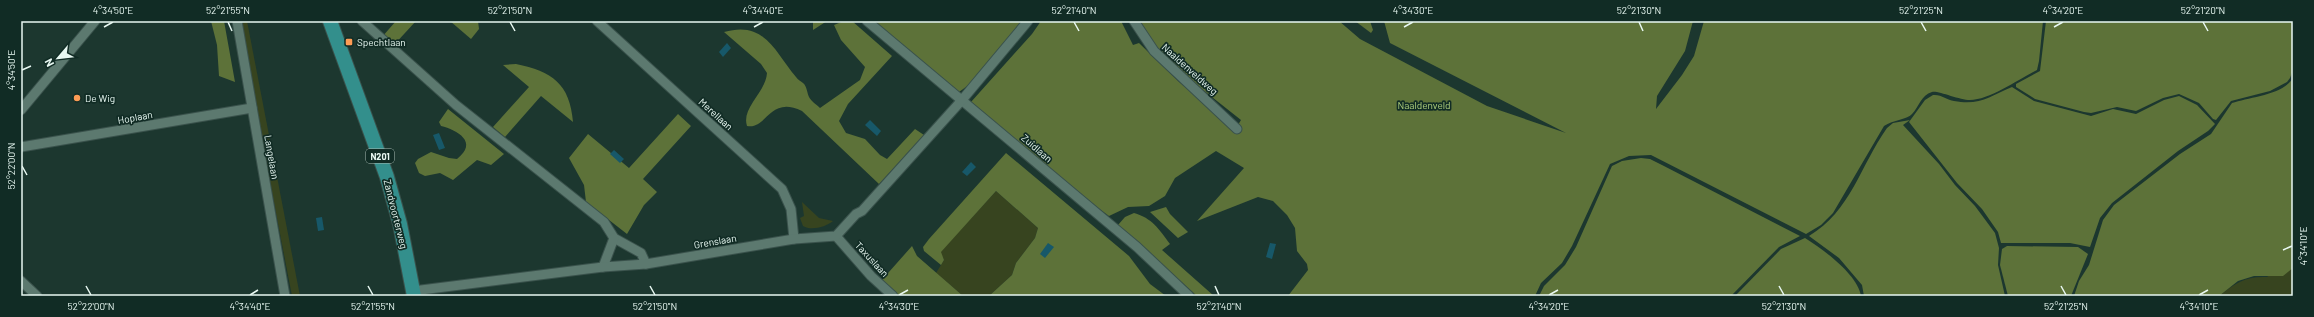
<svg xmlns="http://www.w3.org/2000/svg" width="2314" height="317" font-family="Barlow,sans-serif">
<style>
.green{fill:#37441f}
.forest{fill:#5d7239}
.water{fill:#175869}
.lines{fill:none;stroke-linecap:round;stroke-linejoin:round}
.minor-casing{stroke:#3a524c;stroke-width:11}
.primary-casing{stroke:#3a524c;stroke-width:16}
.minor{stroke:#5c796f;stroke-width:9}
.primary{stroke:#338f8c;stroke-width:14}
.ticks{fill:none;stroke:#e8f8f2;stroke-width:1.5}
.poi-dot{fill:#fd9c55;stroke:#112c25;stroke-width:1.5}
.labels{text-anchor:middle;dominant-baseline:central;stroke-width:3.5;stroke-linejoin:round;paint-order:stroke}
.shield{fill:#112c25;stroke:#a8bbb4;stroke-width:1}
.shield-label{font-size:9px;font-weight:bold;fill:#e8f8f2}
.poi-label{font-size:10px;fill:#e8f8f2;stroke:#112c25;text-anchor:start}
.street-label{font-size:10px;fill:#e8f8f2;stroke:#112c25}
.park-label{font-size:10px;fill:#b2d27e;stroke:#112c25}
.neatline{fill:none;stroke:#e8f8f2;stroke-width:1.5}
.ticks-label{font-size:10px;text-anchor:middle;fill:#e8f8f2}
</style>
<rect width="100%" height="100%" fill="#1c372f"/>
<g class="green">
<path d="M239 21H247L300 296H292Z"/>
<path d="M996 191 1038 228 1035 238 1016 263 1012 275 989 296H963L936 273 944 260 940 252Z"/>
<path d="M802 202 819 218 833 221C826 227 811 231 803 226L800 218 804 216Z"/>
<path d="M2293 256V296H2219C2235 283 2246 276 2267 277Z"/>
</g>
<g class="forest">
<path d="M211 21H224L235 82 219 76 217 45Z"/>
<path d="M396 21H416L393 46 382 37Z"/>
<path d="M450 21H478L479 29 471 39Z"/>
<path d="M813 21H827L813 30Z"/>
<path d="M844 21H852L892 56 848 104 839 121 846 133 865 139 880 155 887 159 915 129 924 135 879 184 802 111C769 95 767 130 747 126 741 108 766 92 767 73L761 64 724 32C765 20 775 52 796 77 798 80 801 81 803 83 807 86 807 93 809 97 811 101 817 105 820 108L860 80 865 67 841 40 834 25Z"/>
<path d="M873 21H1023L970 84 959 92Z"/>
<path d="M1041 21H1121L1133 45 1139 43 1178 81 1235 130 1241 120 1174 67 1154 44 1140 21H1339L1360 39 1487 106 1566 133 1390 43 1384 21H1693L1685 51 1657 96 1656 109 1682 75 1694 56 1704 21H2043L2039 61 2037 70C2019 79 1990 100 1970 100 1959 100 1937 90 1932 92 1921 95 1919 107 1912 114 1908 119 1893 120 1884 126L1833 213 1821 225 1806 234 1651 155 1629 156 1610 164 1572 246 1562 263 1541 283 1535 296H1288L1308 270 1307 264 1297 251 1295 228 1287 215 1273 201 1258 197 1197 221 1244 168 1216 151 1175 178 1165 196 1149 206 1128 207 1109 216 1080 195 971 102 1032 34Z"/>
<path d="M1355 21H1370L1373 30 1371 33Z"/>
<path d="M2046 21H2293V70L2290 78 2287 82 2270 91 2231 101 2216 120 2213 119 2199 103 2179 94 2163 98 2136 111 2117 107 2091 113 2084 112 2035 99 2016 87V84L2040 71Z"/>
<path d="M516 64C552 71 570 84 573 122L541 96 505 137 493 127 529 87 503 65Z"/>
<path d="M2293 78V268L2283 276H2254L2238 281 2219 296H2074L2079 281 2089 265 2103 220 2114 205 2180 154 2211 134 2232 103C2249 97 2283 95 2293 78Z"/>
<path d="M2012 87 2034 101 2091 116 2113 109 2136 114 2164 100 2179 96 2197 105 2215 124 2208 131 2178 151 2112 203 2100 218 2090 247 2070 243H2001L1998 232 1982 209 1957 183 1909 122 1925 100 1933 95C1941 94 1947 100 1954 101 1980 106 1990 96 2012 87Z"/>
<path d="M448 109 504 154 491 165 477 160 453 180 440 173 425 176 419 173 415 163 418 159 431 152 449 158 457 159C479 142 457 130 441 126L439 122Z"/>
<path d="M678 114 691 126 643 179 657 192 644 205 627 234 586 202 584 185 569 158 588 134 629 168Z"/>
<path d="M1910 120 1903 125 1939 164 1955 185 1975 206 1995 233 1999 248 1998 265 2005 296H1864L1862 285 1839 258 1809 236C1851 211 1860 166 1887 128L1893 123Z"/>
<path d="M1006 153 1129 256 1150 284 1166 296H989L1012 275 1016 263 1035 238 1038 228 996 191 941 252 944 260 941 265 924 251 923 247 929 239Z"/>
<path d="M1641 158 1650 159 1662 165 1800 236 1779 247 1731 296H1539L1544 286 1565 265 1576 247 1612 166 1622 161Z"/>
<path d="M1166 207 1170 214 1188 232 1178 238 1150 212Z"/>
<path d="M1134 213C1152 218 1159 229 1170 244L1162 250 1214 296H1197L1118 225 1125 217Z"/>
<path d="M1805 238C1824 250 1857 274 1861 296H1735L1781 249Z"/>
<path d="M912 246 917 256 963 296H898L881 281Z"/>
<path d="M2007 246 2078 247 2088 254 2071 296H2008L2000 265 2002 249Z"/>
</g>
<g class="water">
<path d="M727 43 731 48 723 57 719 52Z"/>
<path d="M870 120 881 131 877 136 865 125Z"/>
<path d="M439 133 445 148 439 150 433 135Z"/>
<path d="M614 150 624 159 620 163 610 154Z"/>
<path d="M971 162 976 167 967 176 962 172Z"/>
<path d="M322 217 324 230 318 231 316 218Z"/>
<path d="M1048 243 1054 247 1045 258 1040 254Z"/>
<path d="M1270 243 1276 244 1272 259 1266 257Z"/>
</g>
<g class="lines">
<g class="minor-casing">
<g id="minor">
<path d="M237 21 285 296"/>
<path d="M362 21 456 105 604 222 614 238 641 253 646 264"/>
<path d="M597 21 782 189 791 209 794 239"/>
<path d="M867 21 1137 247 1189 296"/>
<path d="M1134 21 1154 51 1237 129"/>
<path d="M21 110 95 21"/>
<path d="M21 147 252 108"/>
<path d="M836 236 871 276 893 296"/>
<path d="M603 267 614 238"/>
<path d="M21 281 37 296"/>
<path d="M413 291 603 267 646 264 794 239 836 236 856 214 862 211 962 100 1028 21"/>
</g>
</g>
<g class="primary-casing">
<path id="primary" d="M330 21 387 177 400 224 414 296"/>
</g>
<use href="#minor" class="minor"/>
<use href="#primary" class="primary"/>
</g>
<path class="ticks" d="M228 22 232 31M510 22 515 31M1074 22 1079 31M1639 22 1643 31M1921 22 1926 31M2203 22 2208 31M104 27 113 22M754 27 763 22M1404 27 1413 22M2054 27 2063 22M22 70 31 66M22 166 27 175M2283 250 2292 246M86 286 91 295M368 286 373 295M650 286 655 295M1215 286 1219 295M1779 286 1784 295M2061 286 2066 295M250 295 258 290M899 295 908 290M1549 295 1558 290M2199 295 2208 290"/>
<g class="poi-dot">
<rect x="345" y="38" width="8" height="8" rx="2"/>
<circle cx="77" cy="98" r="4"/>
</g>
<g class="labels">
<rect class="shield" x="366" y="149" width="28" height="14" rx="3"/>
<g class="shield-label">
<text x="380" y="156">N201</text>
</g>
<g class="poi-label">
<text x="357" y="42">Spechtlaan</text>
<text x="85" y="98">De Wig</text>
</g>
<g class="street-label">
<text transform="translate(1190 69) rotate(42)">Naaldenveldweg</text>
<text transform="translate(716 114) rotate(42)">Merellaan</text>
<text transform="translate(135 117) rotate(-10)">Hoplaan</text>
<text transform="translate(1037 148) rotate(41)">Zuidlaan</text>
<text transform="translate(272 157) rotate(80)">Langelaan</text>
<text transform="translate(396 214) rotate(76)">Zandvoorterweg</text>
<text transform="translate(715 241) rotate(-10)">Grenslaan</text>
<text transform="translate(872 259) rotate(47)">Taxuslaan</text>
</g>
<g class="park-label">
<text x="1424" y="105">Naaldenveld</text>
</g>
</g>
<rect width="2314" height="317" fill="none" stroke="#112c25" stroke-width="44"/>
<g transform="translate(58 58) rotate(242)" stroke="#112c25" stroke-width="3" paint-order="stroke">
<path d="M0-3L7 15L0 10L-7 15Z" fill="#e8f8f2"/>
<text y="-6" font-size="11" font-weight="bold" text-anchor="middle" fill="#e8f8f2">N</text>
</g>
<rect x="22" y="22" width="2270" height="273" class="neatline"/>
<g class="ticks-label">
<text x="113" y="14">4°34'50"E</text>
<text x="228" y="14">52°21'55"N</text>
<text x="510" y="14">52°21'50"N</text>
<text x="763" y="14">4°34'40"E</text>
<text x="1074" y="14">52°21'40"N</text>
<text x="1413" y="14">4°34'30"E</text>
<text x="1639" y="14">52°21'30"N</text>
<text x="1921" y="14">52°21'25"N</text>
<text x="2063" y="14">4°34'20"E</text>
<text x="2203" y="14">52°21'20"N</text>
<text transform="translate(11 70) rotate(-90)" y="4">4°34'50"E</text>
<text transform="translate(11 166) rotate(-90)" y="4">52°22'00"N</text>
<text transform="translate(2303 246) rotate(-90)" y="4">4°34'10"E</text>
<text x="91" y="310">52°22'00"N</text>
<text x="250" y="310">4°34'40"E</text>
<text x="373" y="310">52°21'55"N</text>
<text x="655" y="310">52°21'50"N</text>
<text x="899" y="310">4°34'30"E</text>
<text x="1219" y="310">52°21'40"N</text>
<text x="1549" y="310">4°34'20"E</text>
<text x="1784" y="310">52°21'30"N</text>
<text x="2066" y="310">52°21'25"N</text>
<text x="2199" y="310">4°34'10"E</text>
</g>
</svg>
